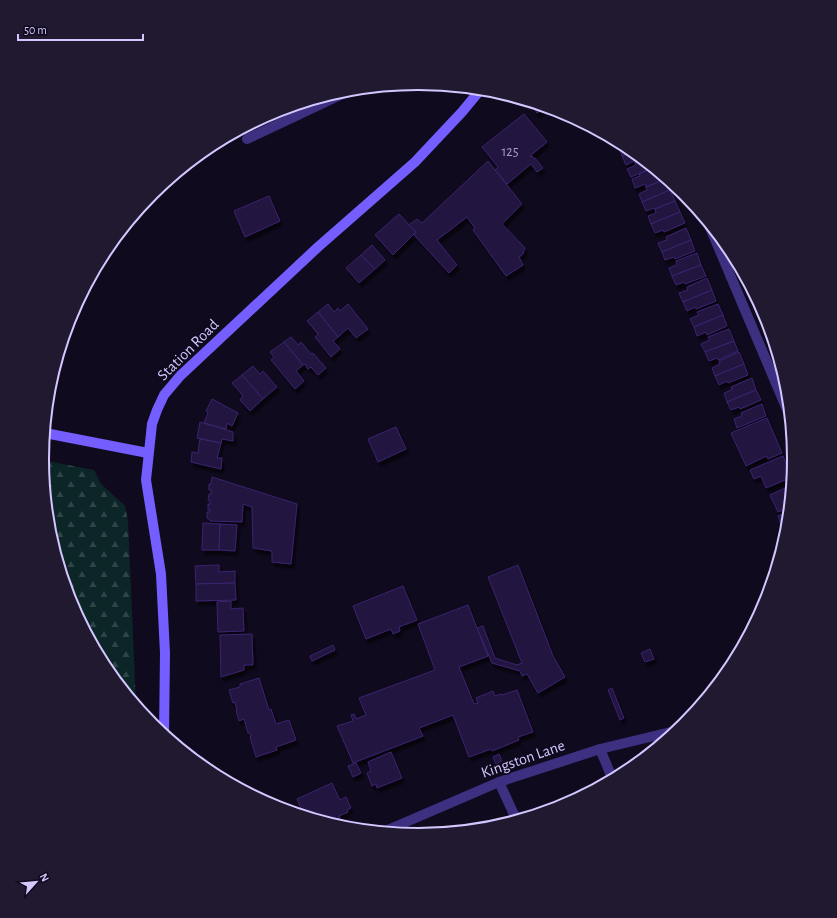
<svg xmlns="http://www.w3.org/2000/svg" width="837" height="918" font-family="'Alegreya Sans',sans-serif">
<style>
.forest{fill:url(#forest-firs)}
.building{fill:#221440;stroke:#3b246f;filter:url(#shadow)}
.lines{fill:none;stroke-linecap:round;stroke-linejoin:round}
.street{stroke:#3d3081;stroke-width:10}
.secondary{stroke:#745eff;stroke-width:10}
.labels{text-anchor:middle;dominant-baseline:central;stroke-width:3.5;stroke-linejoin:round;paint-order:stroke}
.number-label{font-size:14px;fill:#a89acf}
.street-label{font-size:16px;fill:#d4c7ff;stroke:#100a1e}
.rim{fill:none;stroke:#d4c7ff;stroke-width:2}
</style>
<defs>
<pattern id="forest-firs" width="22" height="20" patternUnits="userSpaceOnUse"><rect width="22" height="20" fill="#0c2628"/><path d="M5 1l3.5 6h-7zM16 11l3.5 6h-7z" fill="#2e4448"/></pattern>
<filter id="shadow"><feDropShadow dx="2.5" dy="4.5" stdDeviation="1" flood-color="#0009"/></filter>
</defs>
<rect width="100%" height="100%" fill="#100a1e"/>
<path class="forest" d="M42 460 94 470 101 484 125 506 128 521 136 706 105 668 71 603 49 532Z"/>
<g class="building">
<path d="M535 103 547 106 537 113 532 105Z"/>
<path d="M524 114 547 142 530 156 531 157 532 156 534 159 535 158 543 168 537 172 531 164 507 184 495 170 498 167 482 147Z"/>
<path d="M625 145 634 151 622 156 619 148Z"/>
<path d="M634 151 644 159 635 163 634 161 626 165 622 156Z"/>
<path d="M644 159 654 167 631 177 627 169 636 165 635 163Z"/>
<path d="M488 161 522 204 502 224 525 248 523 254 519 257 523 265 506 276 473 230 475 228 467 217 437 240 457 265 449 273 414 235 416 232 409 225 417 219 422 223Z"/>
<path d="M654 167 666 179 646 187 645 184 635 188 632 179 640 176 639 174Z"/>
<path d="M666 179 670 190 642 202 639 194 647 190 646 187Z"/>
<path d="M670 190 675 201 655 209 654 208 646 211 642 202Z"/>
<path d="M269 196 280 221 245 237 234 211Z"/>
<path d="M675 201 680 212 651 224 648 216 656 213 655 209Z"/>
<path d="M680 212 685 223 664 232 663 230 655 233 651 224Z"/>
<path d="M399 214 416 232 393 255 375 235Z"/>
<path d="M686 228 691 240 662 252 658 243 667 240 666 237Z"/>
<path d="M691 240 695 251 675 259 674 257 665 260 662 252Z"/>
<path d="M372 245 385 260 375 269 361 255Z"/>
<path d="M697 253 701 265 672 276 669 268 677 265 676 261Z"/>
<path d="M361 255 375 269 359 283 346 268Z"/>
<path d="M701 265 706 276 685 284 684 282 676 285 672 276Z"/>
<path d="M707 278 712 290 683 302 679 293 688 290 687 287Z"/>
<path d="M712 290 716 301 696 309 695 307 687 311 683 302Z"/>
<path d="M328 304 334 312 338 308 340 311 348 304 368 329 356 338 348 328 338 337 318 312Z"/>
<path d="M718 304 723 315 694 327 690 319 699 315 697 312Z"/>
<path d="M318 312 338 337 333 341 340 349 331 357 315 337 318 334 307 321Z"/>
<path d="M723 315 727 326 707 335 706 332 697 336 694 327Z"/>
<path d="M729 329 734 341 705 352 701 344 710 340 708 337Z"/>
<path d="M291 337 298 345 301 342 311 354 313 353 326 368 318 375 311 367 308 369 305 364 303 365 284 342Z"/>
<path d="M734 341 738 351 718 360 717 358 709 361 705 352Z"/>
<path d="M284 342 303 365 296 371 304 381 295 389 271 360 274 357 270 352Z"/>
<path d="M739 352 744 364 715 376 712 368 720 364 719 361Z"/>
<path d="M744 364 748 375 728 383 727 381 719 385 715 376Z"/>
<path d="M253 366 260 374 263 371 277 387 263 399 242 375Z"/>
<path d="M242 375 263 399 250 411 240 400 243 396 232 383Z"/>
<path d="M752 378 756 390 727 402 724 393 732 390 731 387Z"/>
<path d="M756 390 761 400 740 409 739 407 731 410 727 402Z"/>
<path d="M212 399 238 413 232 426 227 423 226 429 204 423 208 413 206 411Z"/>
<path d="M762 404 766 416 737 428 734 419 742 416 741 413Z"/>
<path d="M767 418 782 453 768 459 766 456 746 466 731 433Z"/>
<path d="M200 422 233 432V441L222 439 221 443 197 438Z"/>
<path d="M396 427 406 449 378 462 368 439Z"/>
<path d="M200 439 221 443 217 458H222L221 469 191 462 192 452 198 453Z"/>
<path d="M783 456 792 477 766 488 761 476 754 479 750 470Z"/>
<path d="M212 477 297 504 291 564 272 562V551L253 548 252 507 243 504 242 522 210 521 209 519 207 518V512H210V510H208V504H210V501L208 500 209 494 211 495V490H209V484H211Z"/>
<path d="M792 485 790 507 778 512 770 495Z"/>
<path d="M790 511 788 532 786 529 783 530 778 516Z"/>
<path d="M203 523 220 524 219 550H202Z"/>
<path d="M220 524 237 525 235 551 219 550Z"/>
<path d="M219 565V572L235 571V583L196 584 195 566Z"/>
<path d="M518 565 553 656 565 677 538 693 527 674 522 676 520 671 492 663 477 628 483 626 495 658 517 665 522 663 488 577Z"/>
<path d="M235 583 236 600 196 601V584Z"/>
<path d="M403 586 417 620 399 627 400 631 393 634 391 629 366 639 353 606Z"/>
<path d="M231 601V609L243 608 244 631 218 632 217 602Z"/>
<path d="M468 605 488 656 459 667 474 704 478 703 476 698 493 691 495 696 501 694 502 695 517 690 533 732 518 737 519 740 492 751 491 749 469 757 453 715 419 728 423 736 353 763 337 726 353 721 351 715 354 714 356 719 366 715 359 698 435 670 418 624Z"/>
<path d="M252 634 253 665H244V670L221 677 220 635Z"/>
<path d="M333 645 335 650 312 661 310 656Z"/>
<path d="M650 649 654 659 645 662 641 653Z"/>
<path d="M259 678 269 710 271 709 276 724 289 720 296 740 276 747 277 750 256 757 250 737 251 736 250 733H248L244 719 239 721 236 710H237L235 702 233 703 229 690 240 687V684Z"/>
<path d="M612 688 624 718 620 720 608 690Z"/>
<path d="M391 752 402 778 377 788 376 784 372 786 367 773 371 771 368 762Z"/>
<path d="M499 754 502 761 496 764 493 757Z"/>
<path d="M356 763 361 773 353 777 348 766Z"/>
<path d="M332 783 340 800 346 797 351 808 347 810 348 812 339 816 340 818 335 820 338 826 300 815 303 813 297 799Z"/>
</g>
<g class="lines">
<g class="street">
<path d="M288 107 293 117"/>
<path d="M247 139 353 89"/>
<path d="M706 218 791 419"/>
<path d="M600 749 613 780"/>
<path d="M499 782 517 821"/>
<path d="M383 832 499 782 600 749 679 730"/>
</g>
<g class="secondary">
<path d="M45 433 148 453"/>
<path d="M164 735 165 653 161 574 146 480 152 424 157 410 164 395 180 376 318 247 415 162 462 112 481 89"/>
</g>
</g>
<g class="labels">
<g class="number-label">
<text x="510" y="152">125</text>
</g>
<g class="street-label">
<text transform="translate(188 350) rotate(-45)">Station Road</text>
<text transform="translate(523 759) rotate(-19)">Kingston Lane</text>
</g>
</g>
<path d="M0 0H837V918H0ZM49 459a369 369 0 1 1 738 0a369 369 0 1 1-738 0Z" fill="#201930" fill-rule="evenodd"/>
<path class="rim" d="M49 459a369 369 0 1 1 738 0a369 369 0 1 1-738 0Z"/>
<g transform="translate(36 882) rotate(63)" stroke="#100a1e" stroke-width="3" paint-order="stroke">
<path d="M0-3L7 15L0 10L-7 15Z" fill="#d4c7ff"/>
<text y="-6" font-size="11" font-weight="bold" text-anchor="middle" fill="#d4c7ff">N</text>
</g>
<path d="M18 34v6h125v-6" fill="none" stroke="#d4c7ff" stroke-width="2"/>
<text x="24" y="34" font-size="12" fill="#d4c7ff" stroke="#100a1e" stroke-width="3" paint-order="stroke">50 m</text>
</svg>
